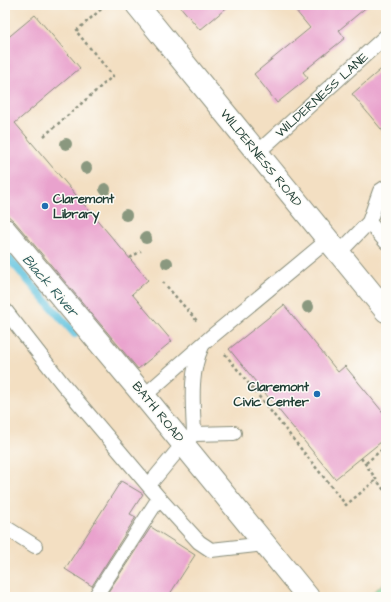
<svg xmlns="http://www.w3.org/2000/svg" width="391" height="602" font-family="'Architects Daughter',sans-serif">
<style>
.green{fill:#8bdc9d;stroke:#558c68}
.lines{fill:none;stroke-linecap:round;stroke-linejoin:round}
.stream{stroke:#5fc2de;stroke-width:8}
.building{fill:#e9a2cd}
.service-casing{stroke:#898e7b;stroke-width:16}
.minor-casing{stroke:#898e7b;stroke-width:24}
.path{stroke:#898e7b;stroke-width:2.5;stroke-dasharray:3 3;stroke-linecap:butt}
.service{stroke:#fff;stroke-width:14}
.minor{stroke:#fff;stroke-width:22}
.tree{fill:#8a987f}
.poi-dot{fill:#1f6fb2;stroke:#fdfcf7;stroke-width:1.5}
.labels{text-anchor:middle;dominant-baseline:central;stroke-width:3;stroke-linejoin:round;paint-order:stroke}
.street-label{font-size:13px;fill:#1f3d34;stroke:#fdfcf7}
.poi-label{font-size:13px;font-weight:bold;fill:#1f3d34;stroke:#fdfcf7;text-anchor:start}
.water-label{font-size:14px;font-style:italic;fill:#2f5e5e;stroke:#fdfcf7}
</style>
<rect width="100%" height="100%" fill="#fdfcf7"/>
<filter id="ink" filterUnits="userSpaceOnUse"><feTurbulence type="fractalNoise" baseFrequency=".025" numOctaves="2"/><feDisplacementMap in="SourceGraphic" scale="8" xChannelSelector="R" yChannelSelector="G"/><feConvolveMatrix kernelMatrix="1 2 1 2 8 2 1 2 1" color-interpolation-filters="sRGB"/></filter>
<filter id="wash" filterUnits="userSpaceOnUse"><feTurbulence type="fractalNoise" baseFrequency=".012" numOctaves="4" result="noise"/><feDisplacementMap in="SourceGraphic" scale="16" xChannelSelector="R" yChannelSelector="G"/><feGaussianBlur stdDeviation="0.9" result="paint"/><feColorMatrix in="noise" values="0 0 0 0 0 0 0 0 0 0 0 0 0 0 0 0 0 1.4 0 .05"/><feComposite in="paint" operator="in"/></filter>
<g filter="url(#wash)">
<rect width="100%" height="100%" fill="#f3dfc2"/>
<path class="green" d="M384 583 386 597H368Z"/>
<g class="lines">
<path class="stream" d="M5 254 75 334"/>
</g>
<g id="blocks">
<g class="building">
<path d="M179 5H230L200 30Z"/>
<path d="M291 5H369L339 30 345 38 303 72 308 78 277 103 254 74 310 28Z"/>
<path d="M35 15 80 68 15 123 148 280 132 294 172 341 138 369 15 222 5 213V40Z"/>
<path d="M386 65V135L352 94Z"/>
<path d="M284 305 338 372 345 366 386 416V438L335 479 229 349Z"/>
<path d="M121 481 143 494 130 514 136 517 92 586 65 569Z"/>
<path d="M151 527 195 555 168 597H109L106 595Z"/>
</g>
</g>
</g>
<g filter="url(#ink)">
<use href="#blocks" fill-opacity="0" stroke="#898e7b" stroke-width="1"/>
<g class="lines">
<g class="service-casing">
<g id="service">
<path d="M257 153 386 36"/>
<path d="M369 222 386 242"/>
<path d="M339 253 369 222 380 191 386 187"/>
<path d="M5 310 62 383 159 498 199 542 211 550 265 544"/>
<path d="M144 396 211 337 328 240"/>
<path d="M194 434C193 403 189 375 202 346"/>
<path d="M149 485 183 444 194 434 234 433"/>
<path d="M5 527 35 546"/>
<path d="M95 597 159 498"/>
</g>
</g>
<g class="minor-casing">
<g id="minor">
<path d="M137 5 386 311"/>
<path d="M5 230 144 396 308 597"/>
</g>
</g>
<g class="path">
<path d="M44 136 113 76 76 31 106 5"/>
<path d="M130 258 141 251"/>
<path d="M163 282 197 321"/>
<path d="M225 354 346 505 376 480"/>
<path d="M361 458 386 493"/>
<path d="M366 463 386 446"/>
</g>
<use href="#service" class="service"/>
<use href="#minor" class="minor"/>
</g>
<g class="tree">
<circle cx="66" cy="144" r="6"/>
<circle cx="86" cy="168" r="6"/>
<circle cx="105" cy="189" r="6"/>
<circle cx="126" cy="215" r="6"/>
<circle cx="146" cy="238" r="6"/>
<circle cx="167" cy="263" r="6"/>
<circle cx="308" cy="307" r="6"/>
</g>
</g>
<g class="poi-dot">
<circle cx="45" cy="206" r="4"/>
<circle cx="317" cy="394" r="4"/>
</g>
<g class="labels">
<g class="street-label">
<text transform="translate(322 95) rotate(-42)">WILDERNESS LANE</text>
<text transform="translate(261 158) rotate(51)">WILDERNESS ROAD</text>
<text transform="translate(158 412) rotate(51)">BATH ROAD</text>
</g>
<g class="poi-label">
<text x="53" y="199">Claremont<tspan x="53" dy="15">Library</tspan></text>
<text x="309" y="387" text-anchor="end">Claremont<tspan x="309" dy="15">Civic Center</tspan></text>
</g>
<g class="water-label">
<text transform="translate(50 286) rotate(49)">Black River</text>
</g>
</g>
<rect width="391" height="602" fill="none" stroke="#fdfcf7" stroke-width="20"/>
</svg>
